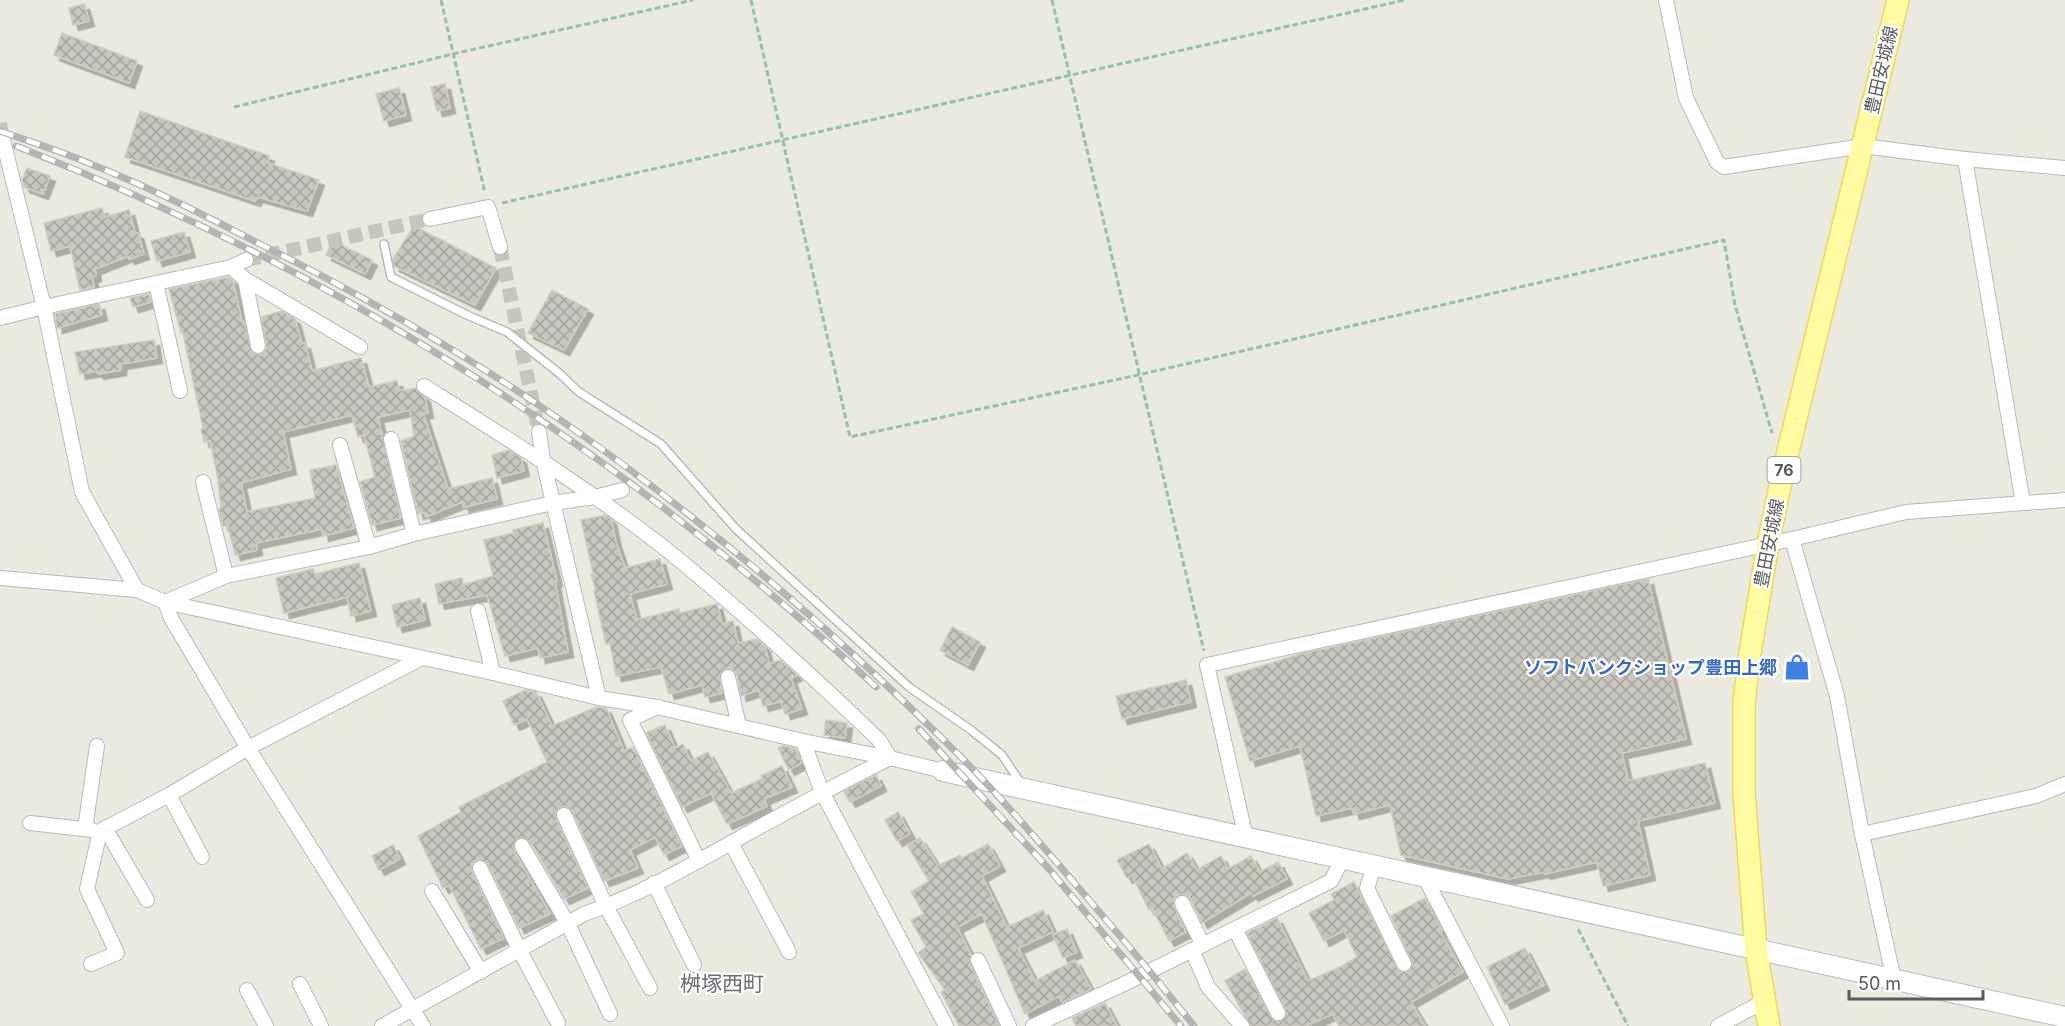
<svg xmlns="http://www.w3.org/2000/svg" width="2065" height="1026" font-family="Inter,'Noto Sans JP',sans-serif">
<style>
.building{fill:url(#building-cross-hatch);stroke:#d0cdbe;stroke-width:1.5;filter:url(#shadow)}
.lines{fill:none;stroke-linecap:round;stroke-linejoin:round}
.street-tunnel{stroke:#c6c6bf;stroke-width:14;stroke-dasharray:14 7;stroke-linecap:butt}
.lane-casing{stroke:#b7b9be;stroke-width:10}
.street-casing{stroke:#b7b9be;stroke-width:16}
.secondary-casing{stroke:#b8bac1;stroke-width:22}
.primary-casing{stroke:#efd855;stroke-width:24}
.path{stroke:#94c1a7;stroke-width:3;stroke-dasharray:6 3;stroke-linecap:butt}
.lane{stroke:#fff;stroke-width:7}
.street{stroke:#fff;stroke-width:14}
.secondary{stroke:#fff;stroke-width:20}
.primary{stroke:#fefba2;stroke-width:21}
.rail-casing{stroke:#b3b4b4;stroke-width:7}
.rail{stroke:#fff;stroke-width:4.5;stroke-dasharray:14;stroke-linecap:butt}
.labels{text-anchor:middle;dominant-baseline:central;stroke-width:4.5;stroke-linejoin:round;paint-order:stroke}
.shield{fill:#fff;stroke:#8a8c90;stroke-width:1.5}
.shield-label{font-size:16px;font-weight:bold;fill:#585b60}
.street-label{font-size:18px;fill:#585b60;stroke:#fff}
.shop-label{font-size:18px;font-weight:bold;fill:#366cbe;stroke:#fff;text-anchor:end}
.quarter-label{font-size:21px;fill:#696d72;stroke:#fff}
</style>
<defs>
<pattern id="building-cross-hatch" width="8" height="8" patternUnits="userSpaceOnUse" patternTransform="scale(1.5)"><rect width="8" height="8" fill="#c8c7bf"/><path d="M0 0l8 8M0 8l8-8" fill="none" stroke="#a5a59f"/></pattern>
<filter id="shadow"><feDropShadow dx="5.5" dy="5.5" stdDeviation="0" flood-color="#0004"/></filter>
</defs>
<rect width="100%" height="100%" fill="#ebeadf"/>
<g class="building">
<path d="M84 4 89 21 73 25 69 8Z"/>
<path d="M62 33 137 61 129 83 54 55Z"/>
<path d="M445 84 450 108 437 111 431 87Z"/>
<path d="M399 88 406 115 384 121 376 94Z"/>
<path d="M140 111 269 156 268 163 319 180 307 211 258 197 255 201 125 157Z"/>
<path d="M27 168 50 176 43 194 24 187 22 180Z"/>
<path d="M102 208 105 217 129 210 135 233H138L144 254 129 259 128 256 95 269 96 276 92 277 94 287 80 290 70 246 51 251 44 223Z"/>
<path d="M414 226 496 268 475 305 394 266 393 259Z"/>
<path d="M184 232 190 252 157 261 151 241Z"/>
<path d="M333 241 372 260 365 274 326 255Z"/>
<path d="M229 277 233 281 242 322 244 321 252 352 260 355 267 348 261 317 282 311 295 319 302 344 305 343 312 371 361 358 369 387 397 381 399 391 416 388 425 397 428 413H423L448 489 492 478 497 499 464 507 462 502 426 517 425 512 418 514 401 441 414 436 410 410 378 417 401 518 372 525 360 482 375 477 364 435 358 437 352 415 283 432 291 469 241 483 247 512 315 498 310 470 336 465 354 528 323 536 322 529 256 543 257 550 235 555 228 525 223 526 219 509 221 508 218 479 210 440 204 442 201 429 203 428 183 333H181L169 289Z"/>
<path d="M552 290 588 309 564 350 528 333Z"/>
<path d="M149 294 151 302 133 307 130 298Z"/>
<path d="M99 304 102 315 57 328 55 314Z"/>
<path d="M154 340 157 358 121 364V370L98 374 97 371 80 374 75 352Z"/>
<path d="M509 450 521 458 524 471 497 478 492 455Z"/>
<path d="M606 515 611 519 616 542 625 568 660 559 667 584 630 594 637 620 679 609 680 613 717 604 722 624 733 621 738 643 757 639 765 646 769 664 780 660 797 675 791 678 802 709 785 714 781 701 763 706 759 690 741 696 737 674 730 668H725L720 674 722 693 705 697 702 685 669 694 661 667 616 676 610 643 606 644 594 591H596L591 574 593 573 581 520Z"/>
<path d="M543 523 557 581 555 582 568 652 540 658 538 648 505 656 487 595 439 604 435 584 462 578 463 585 493 576 484 540 513 533V530Z"/>
<path d="M359 563 371 611 351 616 347 597 284 613 276 578 313 569 315 574Z"/>
<path d="M1648 579 1686 739 1622 753 1628 781 1705 763 1715 803 1638 821 1650 875 1603 886 1597 862 1545 874 1544 872 1508 879 1401 855 1390 805 1354 814 1352 808 1316 816 1300 746 1250 761 1225 677 1304 653Z"/>
<path d="M420 598 425 620 397 627 392 605Z"/>
<path d="M952 627 980 642 968 665 940 650Z"/>
<path d="M1186 680 1191 702 1122 719 1116 696Z"/>
<path d="M525 690 536 692 552 726 596 707 606 708 624 751 633 747 682 846 664 855 655 837 630 850 638 868 604 881 572 811 565 806 560 807 555 814 556 819 588 888 564 899 530 841 522 837 517 839 513 846 514 851 550 914 519 928 488 864 481 859 476 860 471 867 472 872 504 938 481 949 449 885 443 888 418 836 461 812 459 807 547 762 527 719 514 725 503 701Z"/>
<path d="M826 720 847 723 845 738 824 735Z"/>
<path d="M665 725 675 748 683 744 691 761 708 752 731 793 762 779 761 776 782 766 792 787 764 799 767 806 727 824 711 793 682 807 646 733Z"/>
<path d="M783 746 795 748 802 763 789 770 778 748Z"/>
<path d="M876 775 881 786 850 802 844 791Z"/>
<path d="M898 812 910 834 897 841 885 820Z"/>
<path d="M920 838 938 866 960 855 962 858 988 844 1000 866 982 876 1007 927 1043 910 1053 932 1018 948 1035 981 1075 960 1091 989 1063 1002 1059 996 1025 1014 982 914 957 927 971 955 970 964 999 1026H959L941 992 945 990 918 953 926 947 911 920 924 914 911 892 929 881 907 845Z"/>
<path d="M1149 844 1162 869 1187 853 1197 870 1221 856 1228 869 1251 856 1260 872 1278 862 1287 879 1253 896 1251 893 1202 923 1190 898 1183 894 1177 895 1174 899V906L1186 932 1169 941 1152 908 1149 910 1132 875 1127 878 1117 860Z"/>
<path d="M393 845 400 859 379 870 372 856Z"/>
<path d="M1354 882 1399 971 1408 972 1413 964 1391 916 1425 898 1442 931 1440 932 1463 972 1411 1002 1425 1026H1339L1333 1014 1305 1026H1251L1225 981 1245 969 1273 1020 1282 1021 1287 1013 1247 933 1277 918 1308 981 1340 967 1357 957 1344 930 1324 941 1309 913 1334 900 1331 894Z"/>
<path d="M1067 929 1077 952 1063 958 1053 935Z"/>
<path d="M1525 948 1544 985 1505 1004 1487 967Z"/>
<path d="M1105 1003 1117 1026H1076L1072 1018Z"/>
</g>
<g class="lines">
<g class="street-tunnel">
<path d="M0 123 3 140"/>
<path d="M500 247 539 432"/>
<path d="M246 260 430 219"/>
</g>
<g class="lane-casing">
<path id="lane" d="M384 244 391 277 467 315 507 332 559 373 579 392 661 444 736 529 909 687 971 730 1002 755 1022 785"/>
</g>
<g class="street-casing">
<g id="street">
<path d="M1666 0 1686 98 1717 162 1724 167 1863 146 1965 159 2065 168"/>
<path d="M0 140H3L44 307 82 492 137 590"/>
<path d="M1965 159 2023 503"/>
<path d="M430 219 488 207 500 247"/>
<path d="M231 267 245 279 360 347"/>
<path d="M245 279 258 346"/>
<path d="M156 283 180 391"/>
<path d="M0 318 44 307 231 267 246 260"/>
<path d="M539 432 543 460 599 698"/>
<path d="M391 439 414 534"/>
<path d="M340 445 369 547"/>
<path d="M203 482 226 576"/>
<path d="M1792 539 1837 696 1862 834 1894 980"/>
<path d="M0 578 137 590 165 602 493 673 599 698 657 707 803 741 890 758 943 771"/>
<path d="M165 602 171 618 248 748 423 1026"/>
<path d="M165 602 226 576 369 547 414 534 553 503 595 497 622 490"/>
<path d="M478 611 493 673"/>
<path d="M728 677 739 726"/>
<path d="M657 707 630 720 699 861"/>
<path d="M803 741 822 792 946 1026"/>
<path d="M169 795 202 857"/>
<path d="M564 815 606 906 650 988"/>
<path d="M30 823 92 830"/>
<path d="M105 828 147 900"/>
<path d="M85 829 97 746"/>
<path d="M1862 834 2036 796 2065 784"/>
<path d="M1246 838 1207 665 1792 539 1906 512 2065 500"/>
<path d="M731 843 789 952"/>
<path d="M522 846 568 924 610 1014"/>
<path d="M1374 867 1367 888 1404 964"/>
<path d="M480 868 520 951 558 1023"/>
<path d="M1425 878 1502 1026"/>
<path d="M654 883 694 965"/>
<path d="M432 891 481 972"/>
<path d="M1182 903 1203 945"/>
<path d="M1235 929 1278 1013"/>
<path d="M1192 950 1208 987 1242 1026"/>
<path d="M978 960 1009 1026"/>
<path d="M91 964 117 953 87 889 100 831 169 795 248 748 422 658"/>
<path d="M300 984 321 1026"/>
<path d="M247 990 266 1026"/>
<path d="M382 1026 584 914C643 894 698 861 752 831 798 806 843 781 890 758L879 740C809 673 738 607 662 546 586 487 505 437 424 386"/>
<path d="M1033 1026 1126 983 1331 881 1342 860"/>
<path d="M1718 1026 1763 1002"/>
</g>
</g>
<g class="secondary-casing">
<path id="secondary" d="M943 771 2065 1017"/>
</g>
<g class="primary-casing">
<path id="primary" d="M1769 1026 1756 950 1744 793V704L1749 659 1768 544 1783 472 1898 0"/>
</g>
<g class="path">
<path d="M441 0 485 193"/>
<path d="M751 0 850 437 1138 375 1724 240 1735 305 1772 433"/>
<path d="M1052 0 1204 651"/>
<path d="M234 107 453 54 693 0"/>
<path d="M502 203 1405 0"/>
<path d="M1578 929 1628 1026"/>
</g>
<use href="#lane" class="lane"/>
<use href="#street" class="street"/>
<use href="#secondary" class="secondary"/>
<use href="#primary" class="primary"/>
<g class="rail-casing">
<g id="rail">
<path d="M0 131C31 142 63 152 93 165 149 187 204 215 258 243 362 295 464 353 559 419 703 518 836 633 960 756 1001 797 1039 842 1077 886 1117 932 1156 978 1194 1026"/>
<path d="M16 146C336 270 625 453 876 687"/>
<path d="M919 729 1049 869 1181 1026"/>
</g>
</g>
<use href="#rail" class="rail"/>
</g>
<defs>
<g id="shop-bare" transform="scale(2.07)"><path d="M-5-2.5h2.3a2.7 3.5 0 0 1 5.4 0H5L5.5 6h-11ZM-1.5-2.5h3a1.5 2.3 0 0 0-3 0Z" fill="#3f7fe0" stroke="#fff" stroke-width="2.5" paint-order="stroke"/></g>
</defs>
<g fill-rule="evenodd">
<use href="#shop-bare" x="1797" y="667"/>
</g>
<g class="labels">
<rect class="shield" x="1767.5" y="457" width="33" height="26" rx="4.5"/>
<g class="shield-label">
<text x="1784" y="470">76</text>
</g>
<g class="street-label">
<text transform="translate(1881 70) rotate(-77)">豊田安城線</text>
<text transform="translate(1769 543) rotate(-79)">豊田安城線</text>
</g>
<g class="shop-label">
<text x="1777" y="667">ソフトバンクショップ豊田上郷</text>
</g>
<g class="quarter-label">
<text x="722" y="983">桝塚西町</text>
</g>
</g>
<path d="M1849 990v9h134v-9" fill="none" stroke="#585b60" stroke-width="3"/>
<text x="1858" y="990" font-size="18" fill="#585b60" stroke="#ffffff" stroke-width="4.5" paint-order="stroke">50 m</text>
</svg>
